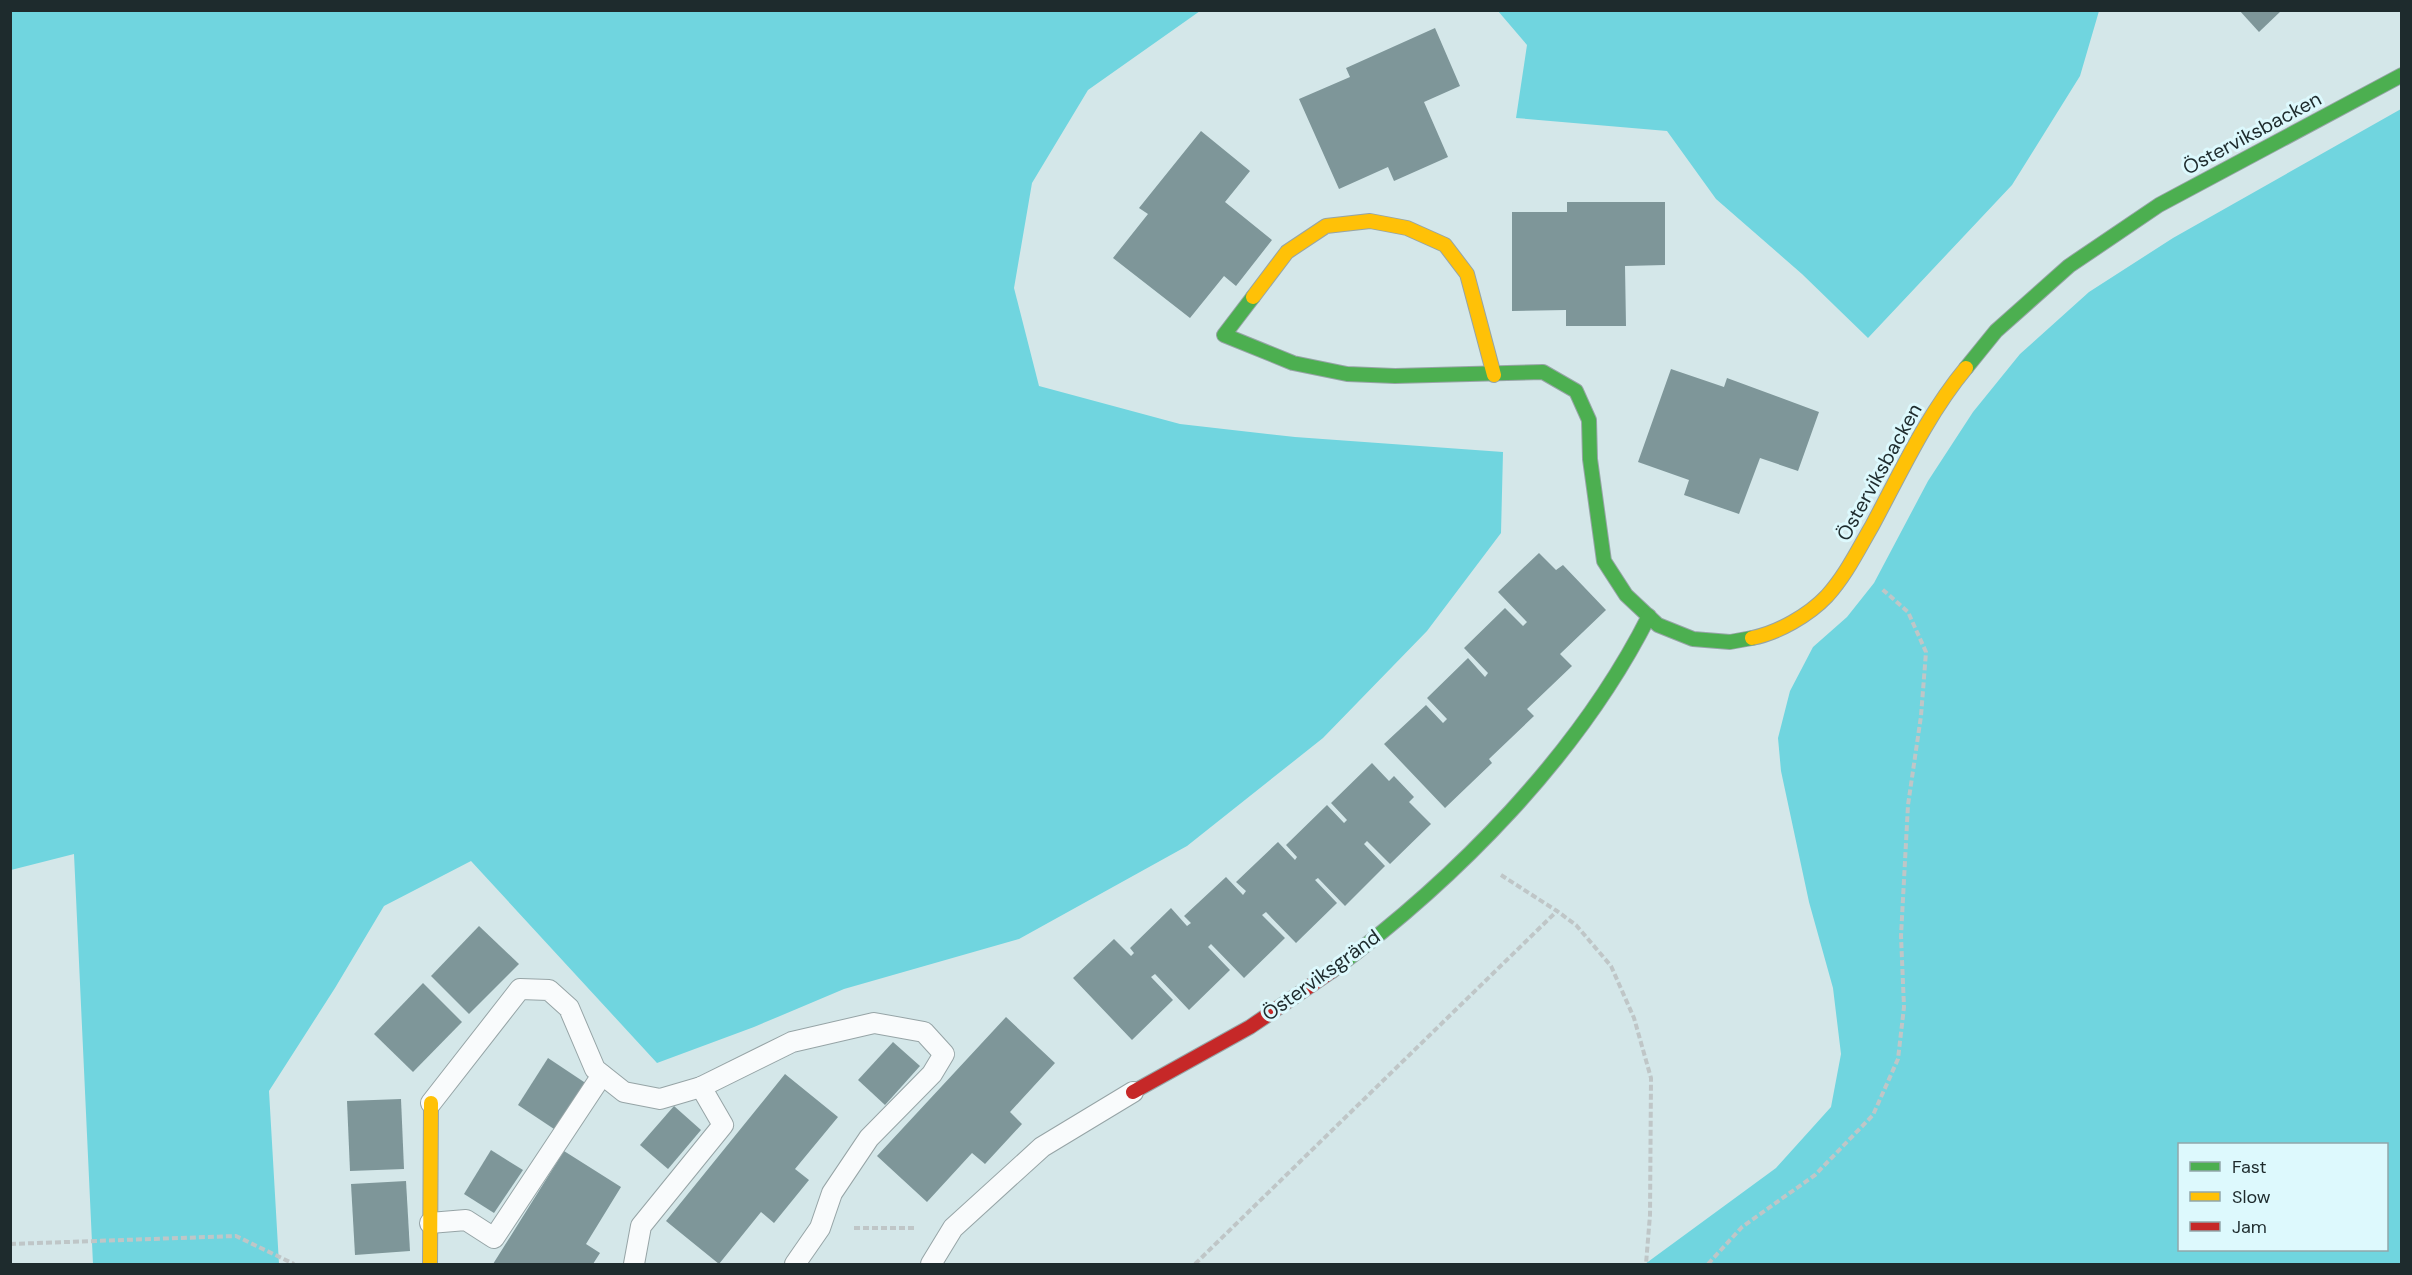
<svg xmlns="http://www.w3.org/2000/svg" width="2412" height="1275" font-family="'DM Sans',sans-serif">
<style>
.forest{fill:#70d5df;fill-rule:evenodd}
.building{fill:#7e9699}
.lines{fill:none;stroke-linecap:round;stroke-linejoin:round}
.lane-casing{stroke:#96a4a6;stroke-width:22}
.fast-casing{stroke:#96a4a6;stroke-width:16}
.slow-casing{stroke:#96a4a6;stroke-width:16}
.jam-casing{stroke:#96a4a6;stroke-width:16}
.path{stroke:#bfc6c7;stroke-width:4;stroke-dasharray:6 3;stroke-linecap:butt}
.lane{stroke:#f9fbfc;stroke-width:20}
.fast{stroke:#4caf50;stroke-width:14}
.slow{stroke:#ffc107;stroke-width:14}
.jam{stroke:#c62828;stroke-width:14}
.labels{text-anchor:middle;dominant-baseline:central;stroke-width:6;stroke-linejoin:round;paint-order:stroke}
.street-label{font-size:20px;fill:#1e2b2d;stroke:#ddf9fd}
</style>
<rect width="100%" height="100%" fill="#d4e7e9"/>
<g class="forest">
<path d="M11 10 1200 11 1088 90 1032 183 1014 288 1039 386 1180 424 1295 437 1503 452 1501 533 1427 631 1323 738 1187 846 1019 939 844 989 754 1027 657 1063 471 861 384 906 335 988 269 1091 279 1264H93L74 854 11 870Z"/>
<path d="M1498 11H2099L2080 76 2012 185 1868 338 1802 274 1716 199 1667 131 1516 118 1527 45Z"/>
<path d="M2401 109V1264H1645L1776 1168 1831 1107 1841 1054 1833 988 1809 902 1781 771 1778 738 1790 691 1813 647 1847 617 1874 583 1928 481 1973 412 2020 354 2089 292 2173 238ZM2180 1144H2386V1250H2180Z"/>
</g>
<g class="building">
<path d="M2239 10H2282L2259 32Z"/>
<path d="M1435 28 1460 86 1424 102 1448 157 1394 181 1388 167 1339 189 1299 99 1350 77 1346 68Z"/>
<path d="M1201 131 1250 171 1225 202 1272 240 1236 286 1224 276 1190 318 1113 258 1148 214 1139 208Z"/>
<path d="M1567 202H1665V265L1625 266 1626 326H1566V310L1512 311V212H1567Z"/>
<path d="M1671 369 1724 387 1727 378 1819 412 1798 471 1760 458 1739 514 1684 495 1689 480 1638 462Z"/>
<path d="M1539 553 1556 570 1563 565 1606 610 1560 654 1572 666 1527 709 1534 716 1489 759 1492 763 1445 808 1384 744 1426 705 1443 723 1447 719 1427 698 1468 658 1485 677 1488 673 1464 648 1505 608 1523 626 1527 622 1498 592Z"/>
<path d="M1372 763 1389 781 1394 776 1414 797 1409 802 1431 824 1390 864 1367 841 1364 844 1385 866 1345 906 1318 878 1315 880 1337 903 1296 943 1266 912 1262 915 1285 938 1244 978 1211 944 1208 947 1230 970 1189 1010 1155 974 1151 977 1173 1000 1132 1040 1073 978 1114 939 1131 956 1134 953 1130 948 1171 908 1187 926 1191 923 1184 916 1226 877 1243 895 1246 891 1236 882 1278 842 1295 860 1297 857 1286 845 1327 805 1344 823 1347 820 1331 803Z"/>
<path d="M479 926 519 964 469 1014 431 976Z"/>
<path d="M423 983 462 1022 413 1072 374 1034Z"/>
<path d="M1006 1017 1055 1063 1010 1112 1022 1124 985 1164 972 1153 927 1202 877 1156Z"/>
<path d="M893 1042 920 1066 885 1105 858 1080Z"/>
<path d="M548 1058 587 1084 557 1131 518 1105Z"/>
<path d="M785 1074 838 1117 795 1169 809 1180 774 1223 761 1212 719 1264 666 1221Z"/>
<path d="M401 1099 404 1169 350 1171 347 1101Z"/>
<path d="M674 1106 701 1130 668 1169 640 1145Z"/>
<path d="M491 1150 523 1170 494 1213 464 1194Z"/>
<path d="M564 1151 621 1187 586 1244 600 1253 593 1264H493Z"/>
<path d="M406 1181 410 1251 355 1255 351 1184Z"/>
</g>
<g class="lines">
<g class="lane-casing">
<g id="lane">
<path d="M431 1103 520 989 549 990 569 1008 595 1069 624 1092 660 1099 701 1087 792 1042 874 1023 924 1032 944 1054 932 1074 869 1138 832 1193 820 1228 795 1264"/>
<path d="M430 1223 466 1220 494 1238 602 1075"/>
<path d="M634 1264 641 1226 723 1125 701 1087"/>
<path d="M931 1264 953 1228 1042 1147 1133 1092"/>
</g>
</g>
<g class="fast-casing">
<g id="fast">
<path d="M1253 297 1224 335 1293 363 1347 374 1395 376 1543 372 1576 391 1589 420 1590 459 1604 561 1626 595 1658 625 1693 639 1730 642 1752 638"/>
<path d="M1966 368 1996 331 2069 266 2159 205 2402 75"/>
<path d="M1332 971C1456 879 1579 755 1649 616"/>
</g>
</g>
<g class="slow-casing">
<g id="slow">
<path d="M1253 297 1287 252 1326 226 1370 221 1407 228 1445 245 1467 274 1494 375"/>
<path d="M1752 638C1778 633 1809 615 1827 596 1846 575 1858 550 1872 526 1901 472 1927 415 1966 368"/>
<path d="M430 1264 431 1103"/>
</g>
</g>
<g class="jam-casing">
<path id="jam" d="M1133 1092 1250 1027 1332 971"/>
</g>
<g class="path">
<path d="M1501 875 1557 911 1576 925 1611 966 1634 1018 1651 1078 1650 1215 1646 1264"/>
<path d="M854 1228H915"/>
<path d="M10 1244 236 1236 294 1264"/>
<path d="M1195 1264 1557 911"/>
<path d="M1708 1264 1742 1227 1815 1175 1873 1115 1898 1059 1904 1007 1901 936 1908 805 1921 716 1926 652 1908 612 1882 589"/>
</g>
<use href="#lane" class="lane"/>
<use href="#fast" class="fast"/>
<use href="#slow" class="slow"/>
<use href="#jam" class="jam"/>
</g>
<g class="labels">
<g class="street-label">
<text transform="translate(2252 133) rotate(-28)">Österviksbacken</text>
<text transform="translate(1879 472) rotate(-61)">Österviksbacken</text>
<text transform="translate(1321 975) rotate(-36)">Österviksgränd</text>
</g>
</g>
<rect width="2412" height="1275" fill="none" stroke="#1e2b2d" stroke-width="24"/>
<rect x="2178" y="1143" width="210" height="108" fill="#ddf9fd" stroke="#91a7aa" stroke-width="1.5"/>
<rect x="2190" y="1162" width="30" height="9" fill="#4caf50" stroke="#91a7aa" stroke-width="1.5"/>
<text x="2232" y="1173" font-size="18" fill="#1e2b2d">Fast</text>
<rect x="2190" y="1192" width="30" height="9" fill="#ffc107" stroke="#91a7aa" stroke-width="1.5"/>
<text x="2232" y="1203" font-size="18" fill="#1e2b2d">Slow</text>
<rect x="2190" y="1222" width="30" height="9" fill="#c62828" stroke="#91a7aa" stroke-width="1.5"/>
<text x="2232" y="1233" font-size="18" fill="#1e2b2d">Jam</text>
</svg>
